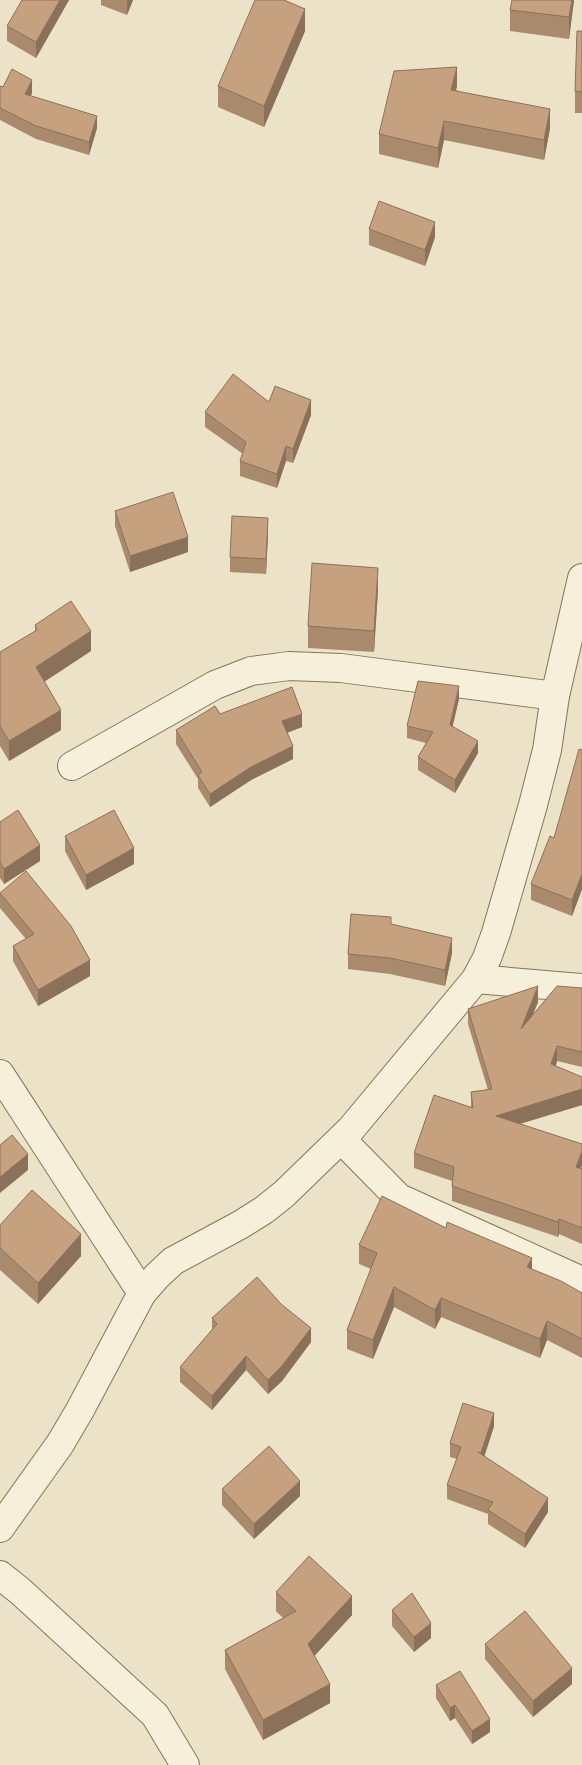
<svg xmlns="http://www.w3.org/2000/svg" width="582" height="1765" font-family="'Zilla Slab',serif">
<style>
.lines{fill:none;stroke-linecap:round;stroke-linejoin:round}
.minor-casing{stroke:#85755d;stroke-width:30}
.minor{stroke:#f6efd9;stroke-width:28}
.wall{fill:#aa8a6d}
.shaded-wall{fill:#8b7159}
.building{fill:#c6a17f;stroke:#8b7159}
</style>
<rect width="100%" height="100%" fill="#ebe2c7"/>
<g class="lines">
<g class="minor-casing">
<g id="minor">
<path d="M72 766 215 685 251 671 289 666 341 668 555 696"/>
<path d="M476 979 582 988"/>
<path d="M0 1074 142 1293"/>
<path d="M341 1139 399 1198 582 1281"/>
<path d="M0 1528 60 1444 80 1410 142 1293 157 1276 173 1261 240 1225 264 1210 284 1194 351 1129 476 979 487 958 496 933 533 805 547 750 555 696 582 578"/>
<path d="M0 1575 20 1591 155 1715 185 1765"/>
</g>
</g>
<use href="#minor" class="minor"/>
</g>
<g class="wall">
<path d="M69 0 36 58 7 41V26Z"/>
<path d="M101 0H133L127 15 101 5Z"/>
<path d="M574 0 569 39 510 31V10Z"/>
<path d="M305 31 264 127 218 107V86Z"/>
<path d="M582 31V113H575V91Z"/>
<path d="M0 86 32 93 31 96 97 128 89 155 36 139 0 120Z"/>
<path d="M457 86 456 90 550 128 544 160 444 140 438 168 379 154V134Z"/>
<path d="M369 229 435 237 425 266 369 245Z"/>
<path d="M269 402 311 415 293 463 286 461 277 488 240 476V461L243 454 205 427V412Z"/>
<path d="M115 511 188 552 130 572 115 526Z"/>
<path d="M268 533 266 574 230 572V557Z"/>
<path d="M378 589 374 652 308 648V626Z"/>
<path d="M35 625 91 651 44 682 61 730 9 761 0 746V652L35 631Z"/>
<path d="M459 699 452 726 478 753 455 793 418 770V757L426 743 407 738V726Z"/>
<path d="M220 714 302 727 287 732 293 759 251 780 210 807 198 788V779L176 744V730Z"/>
<path d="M582 750V889L572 916 531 900V884L554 838Z"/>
<path d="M0 822 40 861 4 884 0 878Z"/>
<path d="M65 836 134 864 86 890 65 851Z"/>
<path d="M0 893 90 976 38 1006 13 961V946L26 939 0 908Z"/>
<path d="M391 925 452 953 445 986 390 974 348 969V954Z"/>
<path d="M582 988V1067L557 1061 556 1066 582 1077V1105L520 1124 582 1169V1244L559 1234 558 1237 452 1201V1181L414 1168V1153L471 1107V1092L488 1090 468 1024V1009L538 1002 532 1016Z"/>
<path d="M0 1225 81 1256 38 1304 0 1270Z"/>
<path d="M359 1245 532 1269 582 1293V1358L547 1340 540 1358 441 1317 435 1329 394 1307 373 1359 347 1349V1330L371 1269 359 1264Z"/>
<path d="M212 1318 311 1342 282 1381 268 1394 246 1370 212 1410 180 1382V1367L212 1330Z"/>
<path d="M494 1426 484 1456 548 1512 525 1548 488 1524V1514L447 1499V1485L457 1459 450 1457V1443Z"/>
<path d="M222 1489 300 1496 254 1539 222 1505Z"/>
<path d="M276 1592 352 1615 314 1656 330 1703 263 1740 225 1669V1650L283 1618 276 1611Z"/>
<path d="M392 1610 431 1638 414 1652 392 1626Z"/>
<path d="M485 1644 572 1684 533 1717 485 1659Z"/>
<path d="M436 1685 490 1732 472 1744 455 1718 450 1721 436 1698Z"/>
</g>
<g class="shaded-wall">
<path d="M60 0H69L36 58V42Z"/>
<path d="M127 0H133L127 15Z"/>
<path d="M572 0H574L569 39V17Z"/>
<path d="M305 9V31L264 127V106Z"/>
<path d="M457 67V86L451 109V90Z"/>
<path d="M32 80V93L25 107V94Z"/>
<path d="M550 109V128L544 160V140Z"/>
<path d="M97 116V128L89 155V142Z"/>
<path d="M444 121V140L438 168V148Z"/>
<path d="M435 222V237L425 266V250Z"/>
<path d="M311 400V415L293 463V449Z"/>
<path d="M286 446V461L277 488V474Z"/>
<path d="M268 518V533L266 574V559Z"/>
<path d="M188 537V552L130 572V556Z"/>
<path d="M378 568V589L374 652V631Z"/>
<path d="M91 631V651L36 687V667Z"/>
<path d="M459 686V699L450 738V725Z"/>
<path d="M61 710V730L9 761V741Z"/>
<path d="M302 714V727L282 735V721Z"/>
<path d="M478 741V753L455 793V780Z"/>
<path d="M293 746V759L251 780 210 807V794L251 767Z"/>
<path d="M40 845V861L4 884V869Z"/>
<path d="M134 848V864L86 890V875Z"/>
<path d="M582 874V889L572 916V900Z"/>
<path d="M452 938V953L445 986V970Z"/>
<path d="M90 960V976L38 1006V990Z"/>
<path d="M538 986V1002L521 1044V1029Z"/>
<path d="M557 1046V1061L551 1079V1064Z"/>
<path d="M582 1089V1105L496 1131V1116Z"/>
<path d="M582 1151V1166L576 1182V1167Z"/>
<path d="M28 1154V1170L0 1193V1177Z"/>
<path d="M559 1219V1234L558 1237V1222Z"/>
<path d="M81 1234V1256L38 1304V1283Z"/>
<path d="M532 1258V1277L527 1267Z"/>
<path d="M394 1287V1307L373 1359V1340Z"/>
<path d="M441 1298V1317L435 1329V1310Z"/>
<path d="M547 1321V1340L540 1358V1339Z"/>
<path d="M311 1328V1342L282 1381 268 1394V1380Z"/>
<path d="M246 1356V1370L212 1410V1396Z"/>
<path d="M494 1413V1426L481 1467V1453Z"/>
<path d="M300 1481V1496L254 1539V1524Z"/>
<path d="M548 1498V1512L525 1548V1534Z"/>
<path d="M352 1596V1615L308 1663V1644Z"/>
<path d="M431 1623V1638L414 1652V1637Z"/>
<path d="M572 1668V1684L533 1717V1701Z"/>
<path d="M330 1684V1703L263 1740V1720Z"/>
<path d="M455 1705V1718L450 1721V1708Z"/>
<path d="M490 1719V1732L472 1744V1731Z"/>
</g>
<g class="building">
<path d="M22 0H60L36 42 7 26Z"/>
<path d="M255 0H284L305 9 264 106 218 86Z"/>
<path d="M512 0H572L569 17 510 10Z"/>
<path d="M577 31H582V92L575 91Z"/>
<path d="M457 67 451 90 550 109 544 140 444 121 438 148 379 134 394 71Z"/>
<path d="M12 69 32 80 25 94 97 116 89 142 36 126 0 108V86L3 87Z"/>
<path d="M379 201 435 222 425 250 369 229Z"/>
<path d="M233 374 269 402 275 386 311 400 293 449 286 446 277 474 240 461 246 442 205 412Z"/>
<path d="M173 492 188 537 130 556 115 511Z"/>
<path d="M232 516 268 518 266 559 230 557Z"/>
<path d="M312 563 378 568 374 631 308 626Z"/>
<path d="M71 601 91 631 36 667 61 710 9 741 0 726V652L37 630 35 625Z"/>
<path d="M418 681 459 686 450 725 478 741 455 780 418 757 433 732 407 726Z"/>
<path d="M292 687 302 714 282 721 293 746 251 767 210 794 198 775 202 772 176 730 215 706 220 714Z"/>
<path d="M579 749 582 750V874L572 900 531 884 550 836 554 838Z"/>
<path d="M18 810 40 845 4 869 0 862V822Z"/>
<path d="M114 810 134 848 86 875 65 836Z"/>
<path d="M26 871 71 926 90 960 38 990 13 946 34 934 0 893Z"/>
<path d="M351 914 391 917V924L452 938 445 970 390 958 348 954Z"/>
<path d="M538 986 521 1029 557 986 582 988V1052L557 1046 551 1064 582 1077V1089L496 1116 582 1144V1151L576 1167 582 1169V1228L559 1219 558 1222 452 1186 454 1167 414 1153 434 1095 473 1108 471 1092 492 1089 468 1009Z"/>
<path d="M12 1135 28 1154 0 1177V1145Z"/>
<path d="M32 1190 81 1234 38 1283 0 1248V1225Z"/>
<path d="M382 1196 446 1228 447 1222 532 1258 527 1267 561 1281 582 1293V1339L547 1321 540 1339 441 1298 435 1310 394 1287 373 1340 347 1330 377 1253 359 1245Z"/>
<path d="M257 1277 281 1304 311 1328 282 1366 268 1380 246 1356 212 1396 180 1367 217 1324 212 1318Z"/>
<path d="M463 1403 494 1413 481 1453 478 1452 548 1498 525 1534 488 1510 493 1502 447 1485 461 1447 450 1443Z"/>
<path d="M269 1446 300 1481 254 1524 222 1489Z"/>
<path d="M309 1556 352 1596 308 1644 330 1684 263 1720 225 1650 296 1611 276 1592Z"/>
<path d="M412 1593 431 1623 414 1637 392 1610Z"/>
<path d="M525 1611 572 1668 533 1701 485 1644Z"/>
<path d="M460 1671 490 1719 472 1731 455 1705 450 1708 436 1685Z"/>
</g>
</svg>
